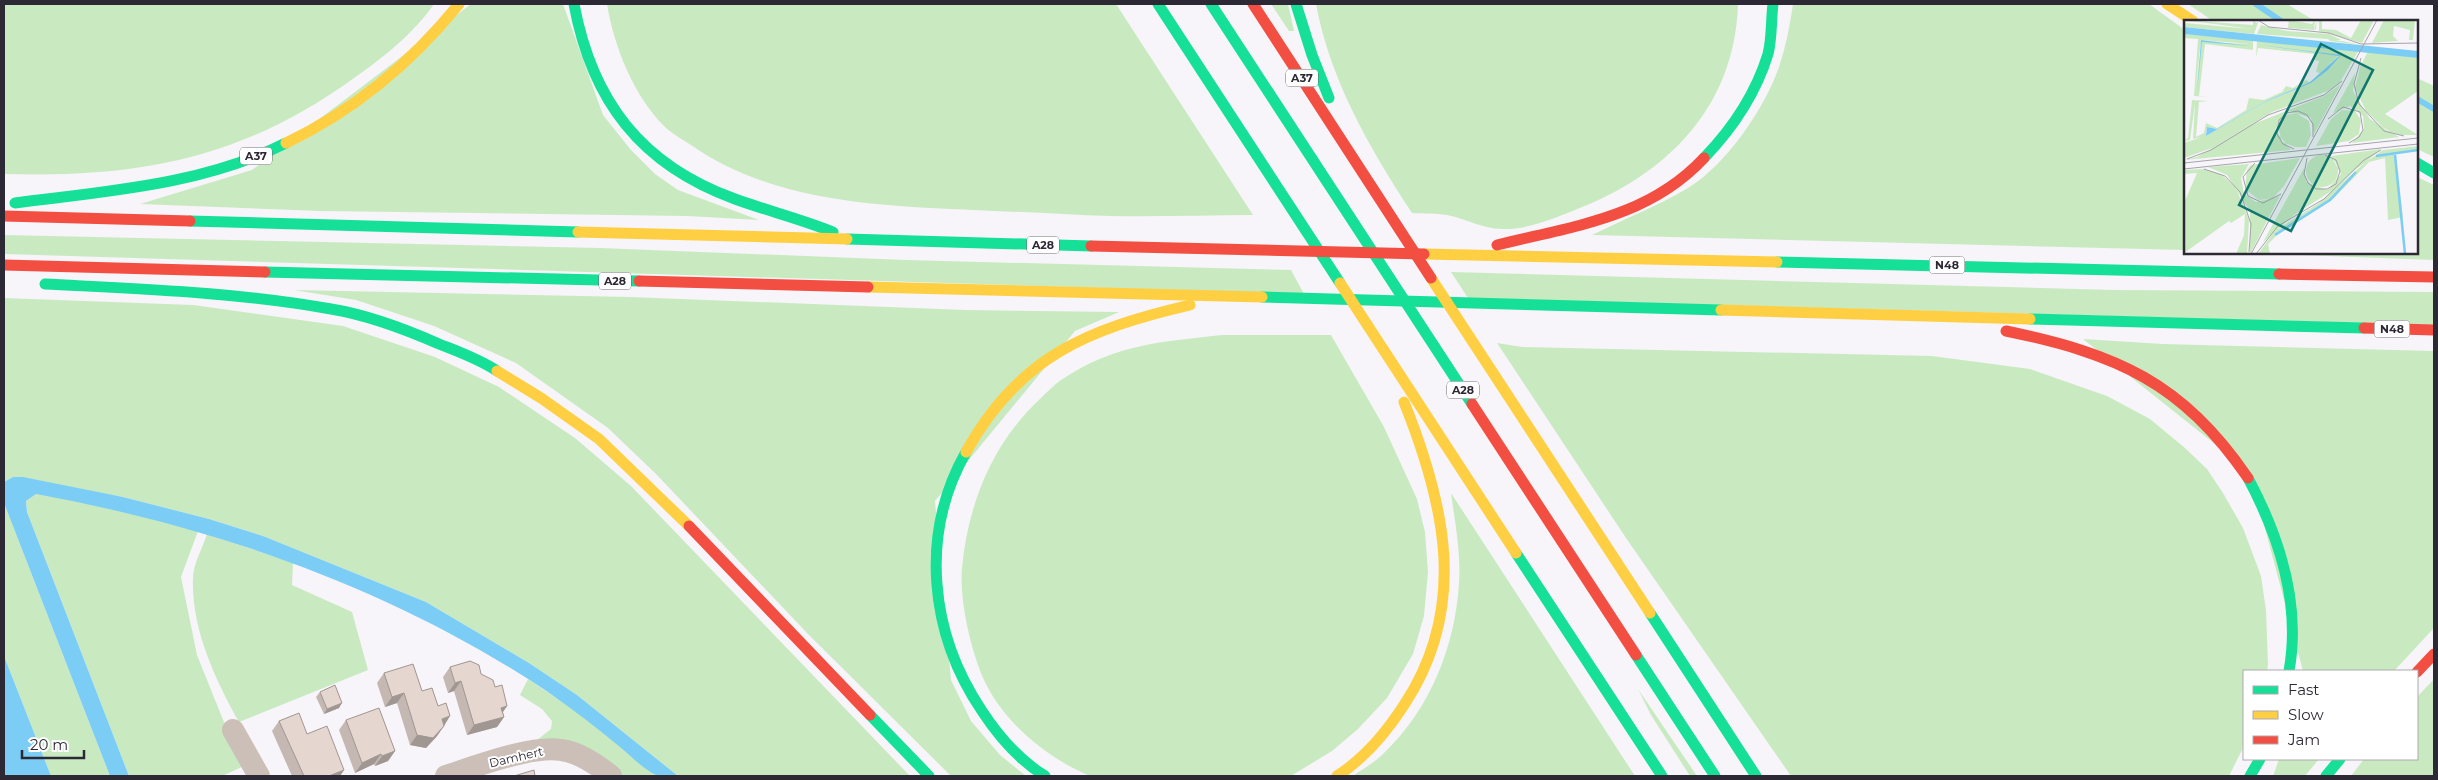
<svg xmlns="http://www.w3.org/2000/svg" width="2438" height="780" font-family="Montserrat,sans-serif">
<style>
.green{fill:#c9eac1}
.water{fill:#7ccdf5}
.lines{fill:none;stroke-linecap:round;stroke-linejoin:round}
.stream{stroke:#7ccdf5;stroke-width:6}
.street{stroke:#cbbfb8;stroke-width:22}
.fast{stroke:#16e098;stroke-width:11}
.slow{stroke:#ffcf43;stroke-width:11}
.jam{stroke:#f24e42;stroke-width:11}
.wall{fill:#c5b8b3}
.shaded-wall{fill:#a09692}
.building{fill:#e5d6d0;stroke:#a09692}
.labels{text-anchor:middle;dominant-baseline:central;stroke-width:4;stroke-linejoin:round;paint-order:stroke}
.shield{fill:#fff;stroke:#6c6971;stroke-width:1}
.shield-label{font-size:11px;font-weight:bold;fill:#2d2934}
.street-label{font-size:12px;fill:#2d2934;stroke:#fff}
.inset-river{fill:none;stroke:#7ccdf5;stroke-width:2.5}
.inset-road{fill:none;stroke:#a6a3aa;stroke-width:1}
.view{fill:#0f766e;fill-opacity:0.15;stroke:#0f766e;stroke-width:2.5}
.inset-edge{fill:none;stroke:#2d2934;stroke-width:2.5}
</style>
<rect width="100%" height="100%" fill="#f7f5f9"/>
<g class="green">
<path d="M4 4H434C414 33 383 58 354 78 242 159 139 178 4 174Z"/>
<path d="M471 4H563L603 115 631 150 655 174 678 190 759 220 687 216 320 211 140 204 252 170Z"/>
<path d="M607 4H1116L1253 215C1206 215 1157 217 1110 216 1071 215 1032 212 993 211 891 206 778 206 691 145 683 140 673 134 666 128 634 97 614 47 607 4Z"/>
<path d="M1271 4H1288L1294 31H1289Z"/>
<path d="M1316 4H1738C1735 107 1667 175 1575 210 1553 219 1526 230 1502 229 1483 229 1464 218 1447 215 1436 213 1423 214 1412 213 1370 149 1330 80 1316 4Z"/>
<path d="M1793 4H2149L2185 30V250L1592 235C1624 219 1658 206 1688 188 1726 165 1765 108 1779 67 1786 46 1790 25 1793 4Z"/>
<path d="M2188 4H2287L2315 21H2213Z"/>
<path d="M2417 78 2434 86V157L2417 149Z"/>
<path d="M2417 177 2434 185V260L2246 253 2417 252Z"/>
<path d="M4 235 600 248 906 260 1291 270 1304 294 4 254Z"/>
<path d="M1451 272 2114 290 2434 292V325L1468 298Z"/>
<path d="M294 290 630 297 965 310 1119 312 1075 331 935 501 951 680 971 721 1000 755 1026 776H951L807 633 656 474 608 428 516 363 434 326 356 300Z"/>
<path d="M4 298 193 305 343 326 435 357 499 387 575 438 631 486 910 776H678L577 695 529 663 426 602 263 536 209 519 123 497 13 477 4 482Z"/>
<path d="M1222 335H1331L1384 427 1417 499 1425 532 1428 572 1424 616 1413 654 1387 698 1358 729 1332 751 1291 776H1090C1049 759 1007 725 987 686 972 657 959 601 962 568 968 503 993 442 1041 398 1047 392 1054 385 1061 380 1115 344 1160 342 1222 335Z"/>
<path d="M2083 339 2163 344 2434 351V628L2394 671H2303L2250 472Z"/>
<path d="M1497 343 1522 347 1932 356 2030 369 2107 396 2150 419 2185 448 2207 469 2223 493 2243 528 2261 576 2266 610 2268 665 2267 671H2244V746L2229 776H1791L1626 538Z"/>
<path d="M1451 493 1635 776H1353C1363 769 1375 762 1384 753 1430 709 1455 647 1459 583 1461 554 1455 522 1451 493Z"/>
<path d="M36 494 108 504 198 531 181 577 197 655 242 767 222 776H129L27 512 26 501Z"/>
<path d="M4 503 110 776H51L4 656Z"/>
<path d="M207 534 293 563 292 585 352 612 368 670 239 722C215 679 191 628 193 578 193 564 203 547 207 534Z"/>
<path d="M528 679 586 718 657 776H621L537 740 551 729 552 721 542 709 520 695Z"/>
<path d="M2434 679V776H2351L2364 759H2417V697Z"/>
<path d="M1638 689 1697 776H1690L1651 715Z"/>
<path d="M2279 759H2319L2305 776H2273Z"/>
</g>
<g class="water">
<path d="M13 477H23L123 497 209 519 263 536 426 602 529 663 577 695 678 776C672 776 661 778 656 775 643 769 631 756 620 747 596 727 571 708 545 690 391 588 216 527 36 494L26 501 27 512 129 776H110L4 503V482Z"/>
<path d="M4 656 51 776H4Z"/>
</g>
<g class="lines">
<g class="stream">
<path d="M2256 4 2281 21"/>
<path d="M2417 99 2434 109"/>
</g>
<g class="street">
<path d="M233 730 259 776"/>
<path d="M446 776C474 767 532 745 561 750 578 752 598 765 611 776"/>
</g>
<g class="fast">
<path d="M574 4C592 101 641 165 735 199 768 211 801 219 833 232"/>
<path d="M1158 4 1340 283"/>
<path d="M1211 4 1472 404"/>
<path d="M1296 4 1312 55 1329 98"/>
<path d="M1704 158C1732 129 1756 93 1768 54 1772 39 1771 20 1773 4"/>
<path d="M2417 163 2434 173"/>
<path d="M15 203C107 191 202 185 286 143"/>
<path d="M190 221 578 232"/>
<path d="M847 239 1091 246"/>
<path d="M1777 262 2279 274"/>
<path d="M265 272 639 281"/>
<path d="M45 284C140 289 237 292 331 309 368 315 405 329 439 344 459 352 479 359 497 371"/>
<path d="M1262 297 1721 310"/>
<path d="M2030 319 2364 328"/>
<path d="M966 452C919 535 930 634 982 711 999 737 1019 760 1045 776"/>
<path d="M2248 478C2279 536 2301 605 2289 671"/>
<path d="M1516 553 1662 776"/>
<path d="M1650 613 1756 776"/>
<path d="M1636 655 1715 776"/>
<path d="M870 715 929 776"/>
<path d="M2250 776 2260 759"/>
<path d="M2326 776 2340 759"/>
</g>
<g class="slow">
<path d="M2167 4 2193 21"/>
<path d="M286 143C355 110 411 63 459 4"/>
<path d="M578 232 847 239"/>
<path d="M1424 254 1777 262"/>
<path d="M1431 278 1650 613"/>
<path d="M1340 283 1516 553"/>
<path d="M868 287 1262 297"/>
<path d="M1721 310 2030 319"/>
<path d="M497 371 541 398 599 439 689 526"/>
<path d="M966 452C1019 356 1088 329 1190 305"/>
<path d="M1337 776C1365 758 1386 733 1404 705 1469 607 1445 504 1404 402"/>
</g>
<g class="jam">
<path d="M1253 4 1431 278"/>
<path d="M4 216 190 221"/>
<path d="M1497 245C1573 226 1648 218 1704 158"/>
<path d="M1091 246 1424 254"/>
<path d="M4 265 265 272"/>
<path d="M2279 274 2434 277"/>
<path d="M639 281 868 287"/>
<path d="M2364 328 2434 330"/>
<path d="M2006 331C2117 354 2182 382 2248 478"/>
<path d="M1472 404 1636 655"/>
<path d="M689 526 870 715"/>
<path d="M2417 672 2434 654"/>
</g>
</g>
<g class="wall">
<path d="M450 667 481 674 495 687 507 706 503 712 504 717 497 727 467 735 454 691 448 693 443 677Z"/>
<path d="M384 673 422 691 444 725 437 736 426 748 410 745 397 703 385 707 377 683Z"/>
<path d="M320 692 339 708 324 714 316 697Z"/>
<path d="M346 720 395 751 388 761 375 766 374 764 355 773 339 730Z"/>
<path d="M279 721 307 734 344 770 340 776H292L272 731Z"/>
</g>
<g class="shaded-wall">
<path d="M461 681 454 691 448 693 455 683Z"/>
<path d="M404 693 397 703 385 707 392 697Z"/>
<path d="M342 703 339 708 324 714 327 709Z"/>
<path d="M507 706 500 716 501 708Z"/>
<path d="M450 716 444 726 442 719Z"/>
<path d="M504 717 497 727 467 735 474 725Z"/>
<path d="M444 726 437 736 426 748 410 745 417 735Z"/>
<path d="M395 751 388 761 375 766 382 756Z"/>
<path d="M381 754 374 764 355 773 362 763Z"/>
<path d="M344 770 340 776H329Z"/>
</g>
<g class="building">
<path d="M470 661 479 665 481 674 493 680 495 687 502 685 507 706 501 708 504 717 474 725 461 681 455 683 450 667Z"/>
<path d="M413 664 422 691 432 688 438 706 446 703 450 716 442 719 444 726 433 738 417 735 404 693 392 697 384 673Z"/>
<path d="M335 685 342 703 327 709 320 692Z"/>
<path d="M379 708 395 751 382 756 381 754 362 763 346 720Z"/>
<path d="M299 713 307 734 327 726 344 770 329 776H304L279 721Z"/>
<path d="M534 770 535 776H514Z"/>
</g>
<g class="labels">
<g class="shield">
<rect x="1286" y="69.5" width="32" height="17" rx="4"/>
<rect x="240" y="147.5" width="32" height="17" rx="4"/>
<rect x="1027" y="236.5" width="32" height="17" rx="4"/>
<rect x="1929.5" y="256.5" width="35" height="17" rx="4"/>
<rect x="599" y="272.5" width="32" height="17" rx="4"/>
<rect x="2374.5" y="320.5" width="35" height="17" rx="4"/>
<rect x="1447" y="381.5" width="32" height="17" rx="4"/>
</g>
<g class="shield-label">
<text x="1302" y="78">A37</text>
<text x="256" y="156">A37</text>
<text x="1043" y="245">A28</text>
<text x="1947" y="265">N48</text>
<text x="615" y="281">A28</text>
<text x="2392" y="329">N48</text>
<text x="1463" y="390">A28</text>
</g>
<g class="street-label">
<text transform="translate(516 757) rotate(-13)">Damhert</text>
</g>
</g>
<g transform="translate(2184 20)">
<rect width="234" height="234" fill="#f7f5f9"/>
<path d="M0 0 69 5V0L73 3V0L74 3 70 14 0 7V3L68 9ZM105 0 128 4 131 0 130 10 133 0 132 9 130 10 104 8ZM135 0H138V9L152 10 167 18 177 0H190L178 23 135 11ZM200 0H231L229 20H225L226 10 210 6 209 16 214 21 188 23ZM77 5 103 11 145 14 157 20 151 21H158L177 25 146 21 144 19 73 14ZM0 14 69 20V30L21 24 15 76 23 77 10 76 14 19 0 18ZM17 20 66 24 18 22 11 73ZM73 21 175 30 156 62 146 70 88 92 28 128 0 138V123L18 117 9 119 11 83 6 120 0 121 4 118 8 80 24 81 15 82 12 117 20 113 22 103 33 108 62 90 65 78 80 80 98 72 102 66 109 68 122 60 126 62 80 82 33 109 23 107 22 116 79 83 127 63 144 50 157 35 76 26 155 35 136 53 132 52 135 41 130 40V34L74 28 72 38ZM184 31 234 38V71L201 94 234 115H216L202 110 182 91 171 68 176 47ZM171 53 169 71 186 99 215 117 168 123 180 109 179 96 166 86 149 93ZM157 64 130 114 127 98 105 91 91 110 107 130 0 140 13 137 67 105 140 76ZM158 90 171 91 177 100 175 114 165 121 132 126 147 99ZM112 93 125 101 127 115 122 127H111L98 122 94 106 102 95ZM234 126V131L211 133 219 197 204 200 201 138 185 142 150 178 95 213 84 224 86 234H74L91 211 135 183 172 149 199 130ZM197 129 152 168 110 195 79 222 120 148 122 162 143 170 157 154 147 136ZM122 151a16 16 0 1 1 32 0a16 16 0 1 1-32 0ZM116 138 100 166 89 178 75 180 61 169 63 150 67 145ZM65 144 57 158 60 174 72 182 96 176 66 234V191L43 155 24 147ZM20 149 37 154 52 168 65 200 63 234H52L60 215 61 194 47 203 45 201 0 233V183L13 153 0 154V150Z" fill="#c9eac1" fill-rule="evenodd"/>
<path d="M0 7 234 31V38L0 14ZM17 20 67 26 18 22 13 73ZM76 25 157 35 144 50 127 63 79 83 22 116 23 107 33 109 80 82 126 62 155 36Z" fill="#7ccdf5"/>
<path class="inset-river" d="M211 135 221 234M192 136 234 130M91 215 146 180 172 152"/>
<path class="inset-road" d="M74 0 85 7 145 13 177 24 234 23M177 38 170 64 175 84 200 111 220 116M144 99 159 87 176 92 179 110 175 117 165 123M110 129 99 124 93 114 95 100 103 93 114 91 123 95 129 104V117M123 138 120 154 124 163 132 169H143L152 164 156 151 152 140 141 135M3 139 27 130 84 95 140 75 158 61M0 143 234 118M71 143 59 157 64 176 79 183 97 174M0 149 234 124M20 149 41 156 56 172 67 204 65 232M67 234 193 0M72 234 94 206 140 179 180 140 197 130"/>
<path class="view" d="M137 24 189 50 107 211 55 185Z"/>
<rect width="234" height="234" class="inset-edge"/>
</g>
<rect width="2438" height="780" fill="none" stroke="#2d2934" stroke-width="10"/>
<rect x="2243" y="670" width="175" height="90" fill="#ffffff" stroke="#aba9ae"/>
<rect x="2253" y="686" width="25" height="8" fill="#16e098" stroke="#aba9ae"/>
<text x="2288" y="695" font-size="15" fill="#2d2934">Fast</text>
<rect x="2253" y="711" width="25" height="8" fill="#ffcf43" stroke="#aba9ae"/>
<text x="2288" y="720" font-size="15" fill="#2d2934">Slow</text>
<rect x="2253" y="736" width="25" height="8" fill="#f24e42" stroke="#aba9ae"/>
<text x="2288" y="745" font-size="15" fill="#2d2934">Jam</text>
<path d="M22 750v8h62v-8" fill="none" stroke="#2d2934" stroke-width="2.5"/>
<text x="30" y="750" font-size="15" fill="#2d2934" stroke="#ffffff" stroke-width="4" paint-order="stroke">20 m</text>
</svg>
